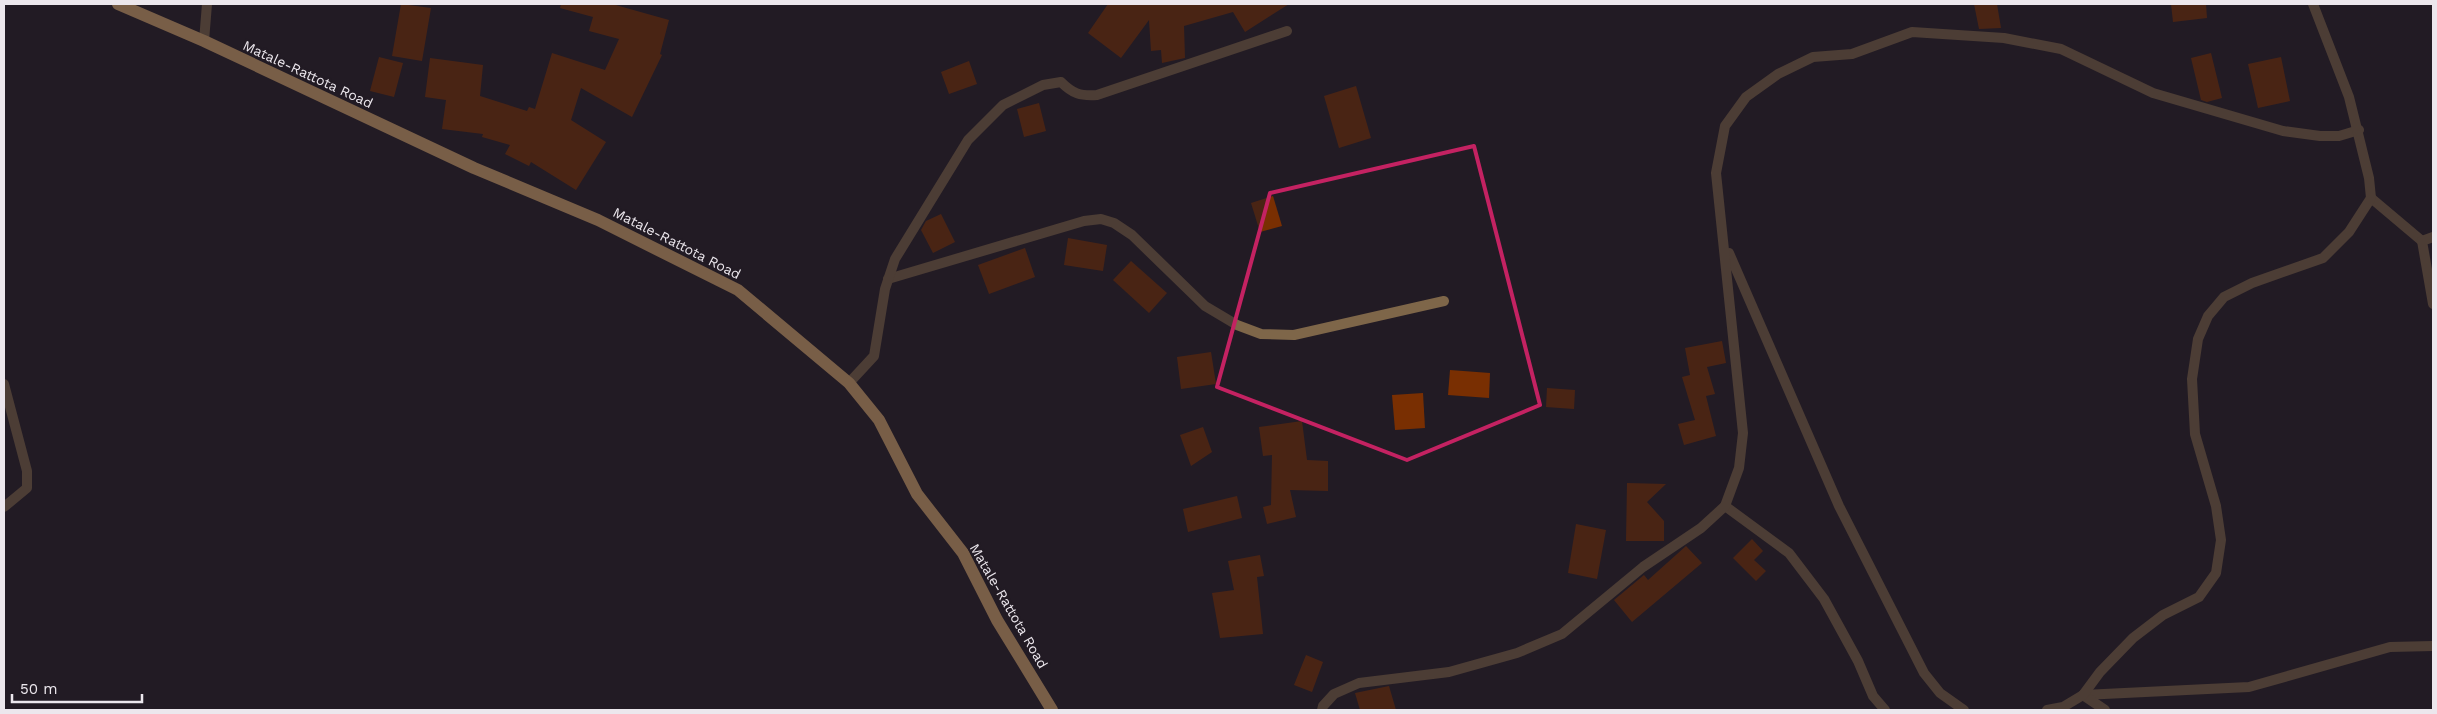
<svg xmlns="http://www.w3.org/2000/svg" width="2437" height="714" font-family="'Work Sans',sans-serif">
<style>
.building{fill:#792f02}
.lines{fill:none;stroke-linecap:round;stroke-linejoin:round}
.street{stroke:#7e6649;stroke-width:10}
.primary{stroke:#e0af71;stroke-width:12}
.marked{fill:none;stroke:#c42262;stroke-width:4;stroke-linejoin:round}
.labels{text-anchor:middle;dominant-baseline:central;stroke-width:4.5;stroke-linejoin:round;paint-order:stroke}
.street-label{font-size:14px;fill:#ece7ed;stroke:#221b24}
</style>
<rect width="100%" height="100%" fill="#221b24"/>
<g class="building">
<path d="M401 4 431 8 422 61 392 56Z"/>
<path d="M561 4H612L669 20 660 54 662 55 632 117 581 88 571 120 606 142 576 190 531 162 529 166 505 154 510 145 482 137 483 134 442 129 446 100 425 97 430 58 483 65 480 96 527 111 529 107 535 109 552 53 605 70 619 39 589 31 593 17 560 8Z"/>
<path d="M1108 4H1289L1245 32 1233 12 1184 26 1185 58 1162 63 1161 50 1151 51 1149 20 1121 58 1088 33Z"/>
<path d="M1974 4H1997L2001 28 1979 29Z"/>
<path d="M2171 4H2206L2207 18 2173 22Z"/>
<path d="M2211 53 2222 98 2207 102 2201 100 2191 58Z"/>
<path d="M379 57 403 63 394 97 370 91Z"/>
<path d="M2281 57 2290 101 2258 108 2248 64Z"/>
<path d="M969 61 977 84 949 94 941 72Z"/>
<path d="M1356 86 1371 138 1339 148 1324 96Z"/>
<path d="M1039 103 1046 131 1024 137 1017 109Z"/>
<path d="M1273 196 1282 226 1260 232 1251 203Z"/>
<path d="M941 214 955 242 933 253 921 230 926 221Z"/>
<path d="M1068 238 1107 245 1103 271 1064 265Z"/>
<path d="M1025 248 1035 277 989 294 978 265Z"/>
<path d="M1131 261 1167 293 1149 313 1113 280Z"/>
<path d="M1722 341 1726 363 1707 367 1715 394 1706 396 1716 436 1684 445 1678 424 1695 420 1682 377 1690 375 1685 348Z"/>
<path d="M1211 352 1216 384 1181 389 1177 357Z"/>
<path d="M1450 370 1490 373 1489 398 1448 395Z"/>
<path d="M1547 388 1575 390 1574 409 1546 407Z"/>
<path d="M1423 393 1425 428 1395 430 1392 395Z"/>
<path d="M1302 421 1307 460 1328 461V491L1290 490 1296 517 1267 524 1263 507 1271 505 1272 455 1263 456 1259 427Z"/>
<path d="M1203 427 1212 452 1191 466 1180 435Z"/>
<path d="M1627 483 1666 484 1647 502 1664 521V541H1626Z"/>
<path d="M1237 496 1242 518 1188 532 1183 509Z"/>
<path d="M1576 524 1606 530 1597 579 1568 573Z"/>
<path d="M1752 539 1763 551 1754 560 1766 571 1756 581 1733 558Z"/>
<path d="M1686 546 1702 563 1632 622 1614 600 1644 575 1648 580Z"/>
<path d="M1260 555 1264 576 1257 577 1263 634 1220 638 1212 593 1234 590 1228 561Z"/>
<path d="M1306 655 1323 662 1312 692 1294 685Z"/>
<path d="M1389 686 1396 710H1360L1355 693Z"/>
</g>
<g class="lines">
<g class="street">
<path d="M204 41 207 4"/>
<path d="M2371 198 2422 241"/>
<path d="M2433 237 2422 241 2433 304"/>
<path d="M1729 253 1839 506 1924 673 1940 693 1964 710"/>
<path d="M888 279 1084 221 1101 219 1114 223 1132 235 1205 306 1237 325 1261 334 1294 335 1444 301"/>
<path d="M849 383 874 356 885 289 895 259 968 140 1003 105 1043 85 1061 82C1073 94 1080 96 1097 95L1287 31"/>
<path d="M4 384 27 471V488L4 507"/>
<path d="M1725 506 1789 553 1824 599 1858 661 1873 696 1885 710"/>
<path d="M2083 695 2249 687 2390 647 2433 646"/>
<path d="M2083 695 2105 710"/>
<path d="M1322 710 1323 706 1334 694 1359 683 1449 672 1517 653 1562 634 1643 567 1701 528 1725 506 1739 468 1743 433 1716 173 1725 126 1746 97 1778 74 1813 57 1852 54 1912 32 2004 38 2061 49 2153 93 2283 131 2320 136H2339L2359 130"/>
<path d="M2047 710 2063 707 2083 695 2100 672 2133 638 2163 615 2199 597 2216 573 2221 540 2216 506 2195 434 2192 379 2198 339 2208 316 2224 297 2252 283 2323 258 2349 232 2371 198 2369 178 2349 97 2313 4"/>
</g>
<path class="primary" d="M118 4 204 41 474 168 598 220 738 290 849 383 879 420 917 494 963 553 997 620 1052 710"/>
</g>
<path d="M0 0H2437V714H0ZM1474 146 1540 405 1407 460 1217 387 1270 193Z" fill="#221b24" fill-opacity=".55" fill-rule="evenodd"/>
<path class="marked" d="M1474 146 1540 405 1407 460 1217 387 1270 193Z"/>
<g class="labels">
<g class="street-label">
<text transform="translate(308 74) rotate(25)">Matale-Rattota Road</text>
<text transform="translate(677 243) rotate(27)">Matale-Rattota Road</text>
<text transform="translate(1009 606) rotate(60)">Matale-Rattota Road</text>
</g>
</g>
<rect width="2437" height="714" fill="none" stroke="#ece7ed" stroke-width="10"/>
<path d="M12 694v8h130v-8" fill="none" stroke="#ece7ed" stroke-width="2.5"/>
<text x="20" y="694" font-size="15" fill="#ece7ed" stroke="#221b24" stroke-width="4" paint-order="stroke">50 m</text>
</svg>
